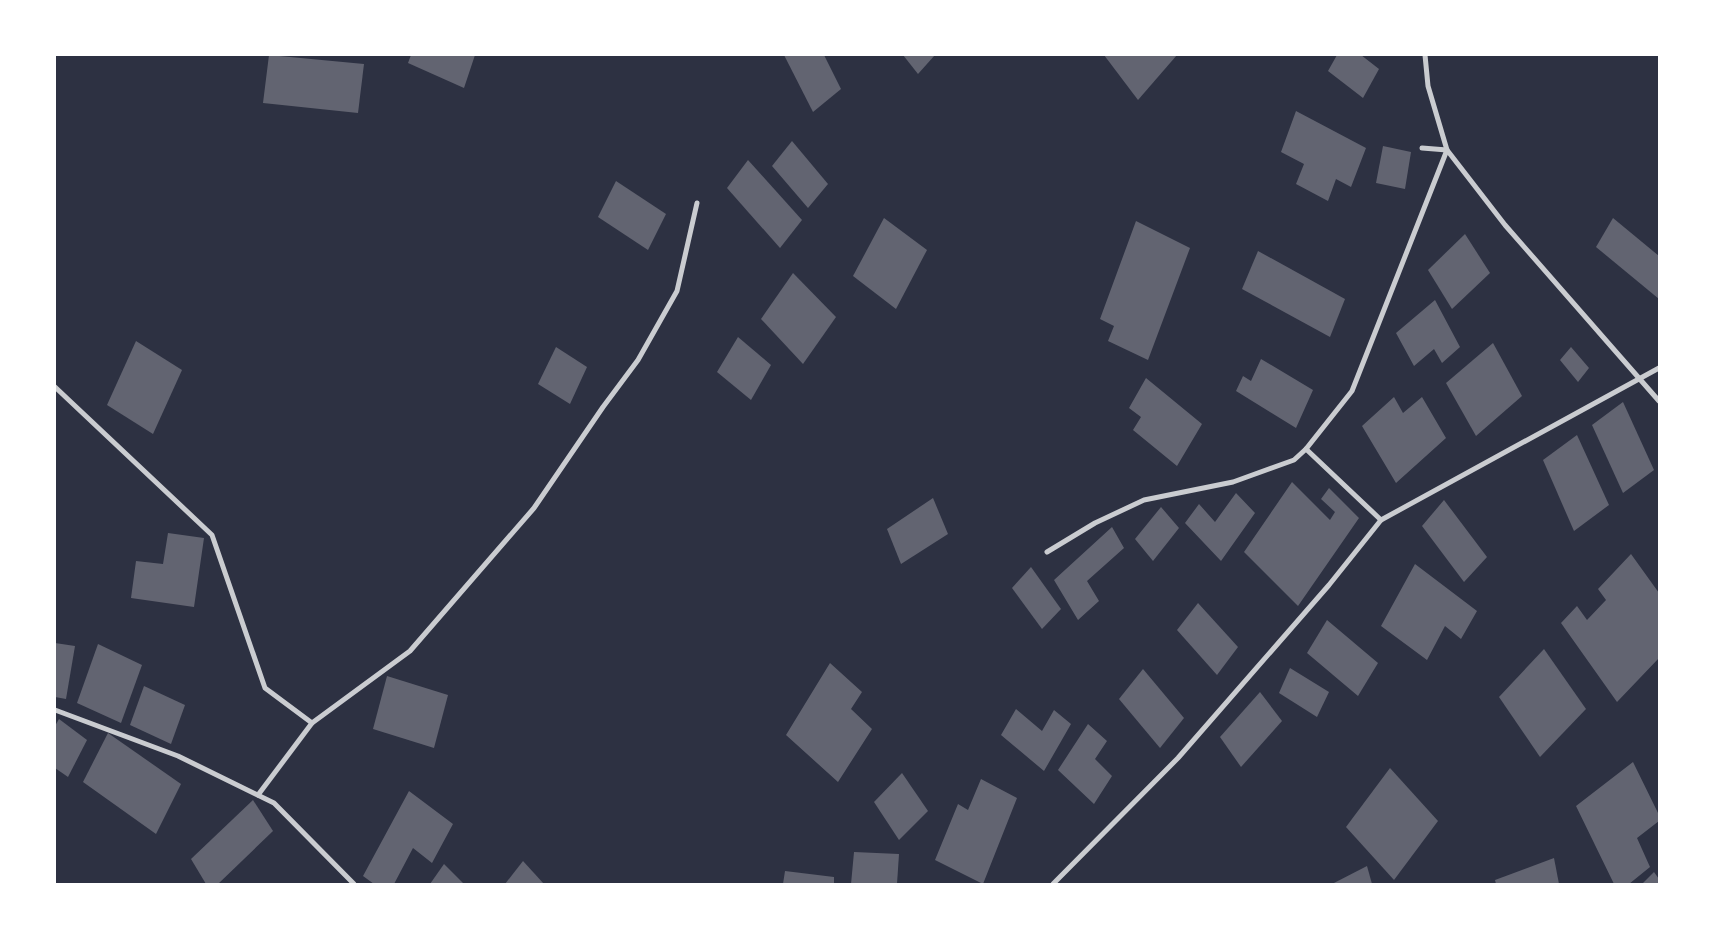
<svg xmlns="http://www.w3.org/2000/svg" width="1714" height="939" font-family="'Source Sans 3',sans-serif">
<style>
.building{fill:#626471}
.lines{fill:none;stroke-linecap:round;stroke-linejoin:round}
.minor{stroke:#caccd0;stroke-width:5}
</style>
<rect width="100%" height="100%" fill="#2d3142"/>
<g class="building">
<path d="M269 55 364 64 358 113 263 103Z"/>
<path d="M411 55H475L464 88 408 63Z"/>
<path d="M784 55H824L841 89 813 112Z"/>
<path d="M903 55H935L918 74Z"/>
<path d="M1104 55H1177L1138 100Z"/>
<path d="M1337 55H1361L1379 69 1363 98 1328 71Z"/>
<path d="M1296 111 1366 148 1351 187 1336 179 1328 201 1296 184 1304 164 1281 152Z"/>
<path d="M792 141 828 184 808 208 772 166Z"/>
<path d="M1383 146 1411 152 1405 189 1376 183Z"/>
<path d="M748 160 802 220 780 248 727 188Z"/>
<path d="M616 181 666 214 648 250 598 217Z"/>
<path d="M884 218 927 250 896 309 853 276Z"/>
<path d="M1613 218 1659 256V299L1596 247Z"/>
<path d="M1136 221 1190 248 1148 360 1108 341 1114 326 1100 319Z"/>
<path d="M1465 234 1490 273 1452 309 1428 270Z"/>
<path d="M1258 251 1345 299 1330 337 1242 289Z"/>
<path d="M793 273 836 317 803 364 761 319Z"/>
<path d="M1435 300 1460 347 1442 363 1434 349 1414 366 1396 333Z"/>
<path d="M738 337 771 365 751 400 717 372Z"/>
<path d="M136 341 182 370 153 434 107 405Z"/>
<path d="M1493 343 1522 396 1476 436 1446 383Z"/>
<path d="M556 347 587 367 570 404 538 384Z"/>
<path d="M1571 347 1589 368 1578 382 1560 360Z"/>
<path d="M1261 359 1313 390 1296 428 1236 391 1243 376 1251 381Z"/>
<path d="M1146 378 1202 424 1177 466 1133 430 1141 417 1129 408Z"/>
<path d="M1394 397 1403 413 1422 397 1446 438 1396 483 1362 426Z"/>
<path d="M1623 402 1654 470 1623 493 1592 425Z"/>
<path d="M1577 435 1609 505 1574 531 1543 460Z"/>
<path d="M1292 482 1330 520 1335 512 1321 499 1329 488 1359 518 1298 606 1244 552Z"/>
<path d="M1236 493 1255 513 1221 561 1185 523 1199 504 1215 522Z"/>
<path d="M933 498 948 534 901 564 887 529Z"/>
<path d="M1444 500 1487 557 1464 582 1422 526Z"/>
<path d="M1161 507 1179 528 1153 561 1135 539Z"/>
<path d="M1112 527 1124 548 1087 581 1099 601 1078 620 1054 580Z"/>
<path d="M168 533 204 538 194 607 131 598 136 561 163 564Z"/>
<path d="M1631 554 1659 593V658L1617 702 1561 623 1577 606 1587 620 1606 600 1598 589Z"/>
<path d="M1415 564 1477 611 1461 639 1445 626 1427 660 1381 626Z"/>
<path d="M1031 567 1061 609 1042 629 1012 588Z"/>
<path d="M1198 603 1238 647 1217 675 1177 630Z"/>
<path d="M1327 620 1378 663 1358 696 1307 653Z"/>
<path d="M55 643 75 646 66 699 55 697Z"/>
<path d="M98 644 142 665 121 723 77 703Z"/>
<path d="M1544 649 1586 709 1540 757 1499 697Z"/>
<path d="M830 663 862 692 851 709 872 729 838 782 786 735Z"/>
<path d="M1290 668 1329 692 1317 717 1279 693Z"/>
<path d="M1143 669 1184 718 1160 748 1119 699Z"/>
<path d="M387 676 448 695 434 748 373 729Z"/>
<path d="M144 686 185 705 171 744 130 725Z"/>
<path d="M1260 692 1282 721 1241 767 1220 737Z"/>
<path d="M1016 709 1042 731 1054 710 1071 724 1044 771 1001 735Z"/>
<path d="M59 719 87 740 68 777 55 768V726Z"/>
<path d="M1088 724 1107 741 1095 759 1112 776 1094 804 1058 770Z"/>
<path d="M108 733 181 784 156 834 83 782Z"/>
<path d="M1633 762 1659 815V821L1637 838 1650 867 1629 884H1614L1576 806Z"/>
<path d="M1390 768 1438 821 1394 880 1346 827Z"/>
<path d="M902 773 928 811 899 840 874 802Z"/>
<path d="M981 779 1017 798 983 884 935 860 958 804 968 810Z"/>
<path d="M409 791 453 824 432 863 413 848 394 884H374L363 876Z"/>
<path d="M253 800 273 831 218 884H206L191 859Z"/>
<path d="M854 852 899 854 897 884H851Z"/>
<path d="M1554 858 1559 884H1496L1495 880Z"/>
<path d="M523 861 544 884H505Z"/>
<path d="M444 864 464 884H430Z"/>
<path d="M1367 866 1372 884H1332Z"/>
<path d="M785 871 834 877V884H783Z"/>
<path d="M1654 872 1659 879V884H1642Z"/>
</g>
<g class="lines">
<g class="minor">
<path d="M1425 55 1428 86 1447 150 1505 225 1659 401"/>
<path d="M55 387 212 535 265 688 312 723"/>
<path d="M1306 449 1381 520"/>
<path d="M1047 552 1095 523 1144 500 1233 482 1294 460 1306 449 1352 391 1447 150 1422 148"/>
<path d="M55 710 178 756 274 803 354 884"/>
<path d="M258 795 312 723 410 651 534 508 603 407 638 360 677 291 697 203"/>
<path d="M1053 884 1178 758 1329 585 1381 520 1659 368"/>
</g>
</g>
<rect width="1714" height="939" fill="none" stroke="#ffffff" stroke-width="112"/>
</svg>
